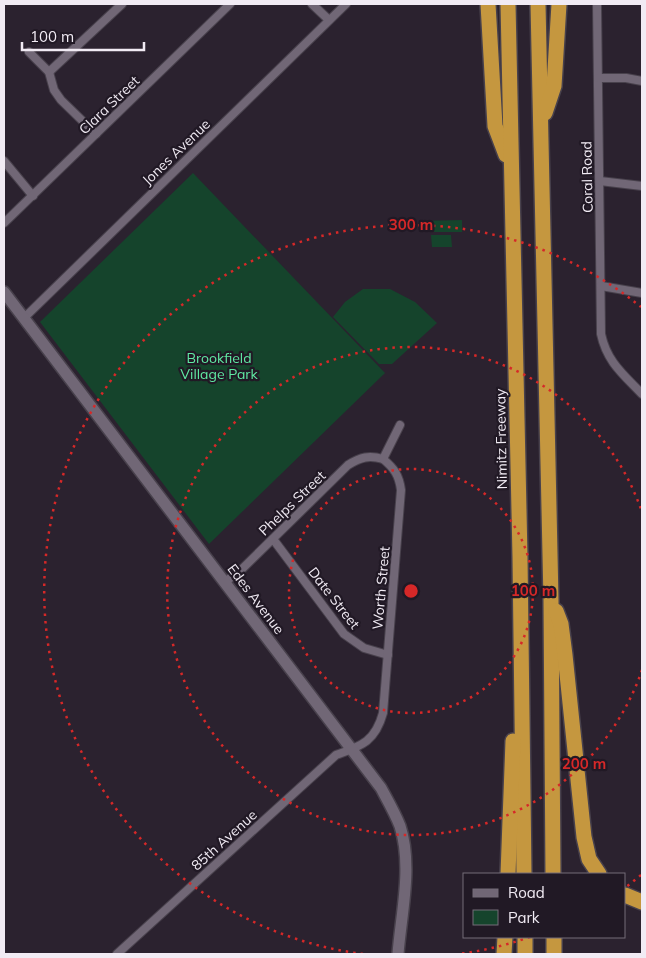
<svg xmlns="http://www.w3.org/2000/svg" width="646" height="958" font-family="Mulish,sans-serif">
<style>
.green{fill:#15442c}
.lines{fill:none;stroke-linecap:round;stroke-linejoin:round}
.street-casing{stroke:#48414c;stroke-width:10}
.secondary-casing{stroke:#48414c;stroke-width:14}
.highway-casing{stroke:#48414c;stroke-width:18}
.street{stroke:#716776;stroke-width:8}
.secondary{stroke:#716776;stroke-width:11}
.highway{stroke:#c5973f;stroke-width:15}
.ring{fill:none;stroke:#d62828;stroke-width:2.5;stroke-dasharray:2.5 5}
.labels{text-anchor:middle;dominant-baseline:central;stroke-width:4.5;stroke-linejoin:round;paint-order:stroke}
.street-label{font-size:14px;fill:#f1ebf4;stroke:#211925}
.park-label{font-size:14px;fill:#60eaa3;stroke:#211925}
.centre{fill:#d62828;stroke:#211925;stroke-width:2.5}
.ring-label{font-size:15px;text-anchor:middle;font-weight:bold;fill:#d62828;stroke:#211925;stroke-width:4.5;stroke-linejoin:round;paint-order:stroke}
</style>
<rect width="100%" height="100%" fill="#2b222f"/>
<g class="green">
<path d="M193 173 385 373 209 544 40 322Z"/>
<path d="M462 220V232H421V221Z"/>
<path d="M431 235H451L452 247H432Z"/>
<path d="M363 289H390L415 302 437 323 392 364H379L333 317 345 302Z"/>
</g>
<g class="lines">
<g class="street-casing">
<g id="street">
<path d="M312 4 329 20"/>
<path d="M597 4 601 334C607 362 623 374 642 394"/>
<path d="M29 52 49 72 54 90 61 100 96 134"/>
<path d="M49 72 122 4"/>
<path d="M598 78H626L642 81"/>
<path d="M4 161 33 196"/>
<path d="M600 181 642 186"/>
<path d="M4 223 230 4"/>
<path d="M601 286 642 293"/>
<path d="M24 318 346 4"/>
<path d="M273 539 344 634 364 648 388 655"/>
<path d="M225 582 242 569 348 465C361 457 369 455 383 459"/>
<path d="M117 954 336 755C361 746 375 742 383 713L401 490C399 475 394 468 383 459L400 425"/>
</g>
</g>
<g class="secondary-casing">
<path id="secondary" d="M4 292 381 788C388 801 395 813 400 826 413 866 401 914 398 954"/>
</g>
<g class="highway-casing">
<g id="highway">
<path d="M488 4 495 126 506 155"/>
<path d="M508 4 520 557 524 874"/>
<path d="M538 4 551 600 553 874"/>
<path d="M545 113 554 86 559 4"/>
<path d="M556 611 561 624 565 655 584 837 589 859 599 874"/>
<path d="M508 874 513 741"/>
<path d="M625 895 642 902"/>
<path d="M525 937V954"/>
<path d="M554 937V954"/>
<path d="M504 954 505 937"/>
</g>
</g>
<use href="#street" class="street"/>
<use href="#secondary" class="secondary"/>
<use href="#highway" class="highway"/>
</g>
<g class="ring">
<circle cx="411" cy="591" r="122"/>
<path d="M642 670A244 244 0 1 1 642 512"/>
<path d="M641 875A366 366 0 0 1 626 887M530 937A366 366 0 0 1 459 954M363 954A366 366 0 1 1 641 307"/>
</g>
<g class="labels">
<g class="street-label">
<text transform="translate(109 105) rotate(-44)">Clara Street</text>
<text transform="translate(176 152) rotate(-44)">Jones Avenue</text>
<text transform="translate(587 177) rotate(-91)">Coral Road</text>
<text transform="translate(501 439) rotate(-91)">Nimitz Freeway</text>
<text transform="translate(292 503) rotate(-44)">Phelps Street</text>
<text transform="translate(381 588) rotate(-85)">Worth Street</text>
<text transform="translate(334 598) rotate(52)">Date Street</text>
<text transform="translate(256 599) rotate(53)">Edes Avenue</text>
<text transform="translate(224 840) rotate(-42)">85th Avenue</text>
</g>
<g class="park-label">
<text x="219" y="358">Brookfield<tspan x="219" dy="16">Village Park</tspan></text>
</g>
</g>
<circle cx="411" cy="591" r="8" class="centre"/>
<g class="ring-label">
<text x="411" y="230">300 m</text>
<text x="533" y="596">100 m</text>
<text x="584" y="769">200 m</text>
</g>
<rect width="646" height="958" fill="none" stroke="#f1ebf4" stroke-width="10"/>
<rect x="463" y="873" width="162" height="65" fill="#211925" stroke="#746d78"/>
<rect x="473" y="889" width="25" height="8" fill="#716776" stroke="#746d78"/>
<text x="508" y="898" font-size="15" fill="#f1ebf4">Road</text>
<rect x="473" y="910" width="25" height="15" fill="#15442c" stroke="#746d78"/>
<text x="508" y="923" font-size="15" fill="#f1ebf4">Park</text>
<path d="M22 42v8h122v-8" fill="none" stroke="#f1ebf4" stroke-width="2.5"/>
<text x="30" y="42" font-size="15" fill="#f1ebf4" stroke="#211925" stroke-width="4" paint-order="stroke">100 m</text>
</svg>
